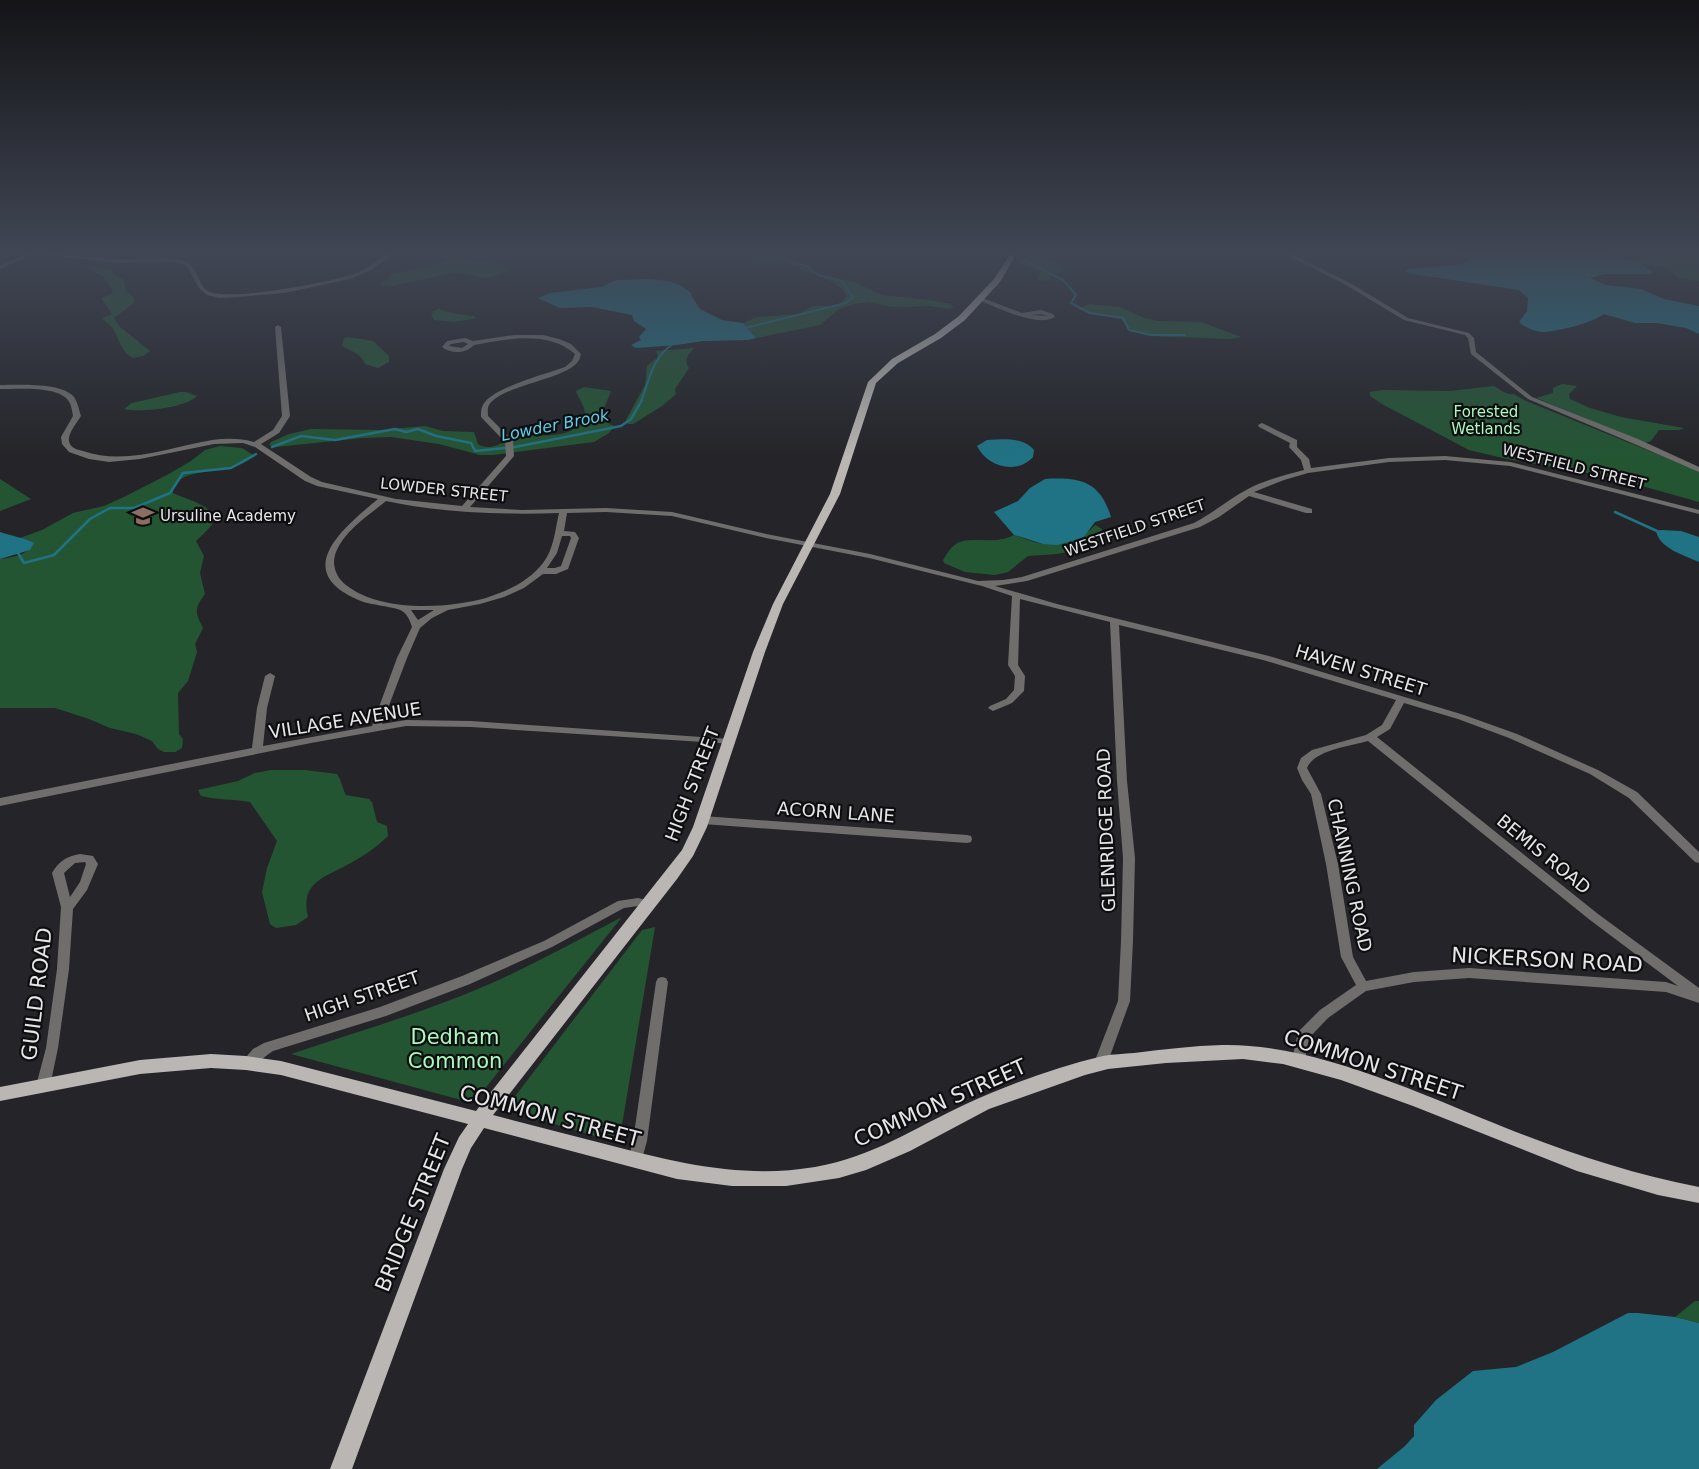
<svg xmlns="http://www.w3.org/2000/svg" width="1699" height="1469" font-family="'DejaVu Sans',sans-serif">
<style>
.green{fill:#235533}
.water{fill:#207384}
.lines{fill:none;stroke-linecap:round;stroke-linejoin:round}
.stream-far1{stroke:#207384;stroke-width:2}
.stream{stroke:#207384;stroke-width:2.5}
.minor{fill:#6f6e6c;fill-rule:evenodd}
.primary{fill:#b9b6b3;fill-rule:evenodd}
.labels{text-anchor:middle;dominant-baseline:central;stroke-width:4.5;stroke-linejoin:round;paint-order:stroke}
.far-park-label{font-size:15px;fill:#abf9bf;stroke:#0e0e10}
.far-street-label{font-size:15px;fill:#e6e6e9;stroke:#0e0e10}
.far-poi-label{font-size:15px;fill:#e6e6e9;stroke:#0e0e10;text-anchor:start}
.far-water-label{font-size:16px;font-style:italic;fill:#5cd1eb;stroke:#0e0e10}
.street-label{font-size:18px;fill:#e6e6e9;stroke:#0e0e10}
.near-street-label{font-size:21px;fill:#e6e6e9;stroke:#0e0e10}
.near-park-label{font-size:21px;fill:#abf9bf;stroke:#0e0e10}
</style>
<rect width="100%" height="100%" fill="#252529"/>
<g class="green">
<path d="M449 253H458L459 256 474 262 502 264 509 270 495 276 485 278 456 272 392 286 380 285 388 279 391 274 437 265 448 260Z"/>
<path d="M710 253H777L775 255 821 275 854 282 882 295 930 300 950 304 954 307 948 309 930 306 892 307 868 302 854 304 839 309 820 325 756 338 743 323 757 317 798 314 813 306H834L841 303 847 296 843 290 833 282 781 261H758Z"/>
<path d="M1023 253C1037 253 1056 261 1066 271L1051 273 1049 281 1037 280 1040 274V271L1018 264Z"/>
<path d="M1651 253H1699V281L1679 278 1665 267 1643 264 1630 260Z"/>
<path d="M91 266 111 269 116 276 123 279 126 291 134 298V303L114 318 119 326 150 351 143 356 133 358C121 352 120 340 113 329 111 325 105 322 102 318L112 314 101 298 111 294 113 290 103 276 86 268Z"/>
<path d="M1089 304 1120 307 1144 318 1158 321 1201 322 1241 337 1230 339 1151 336 1132 330 1126 326 1122 319 1100 315 1078 309Z"/>
<path d="M439 309 457 314 474 316 476 318 455 322 434 320 431 315 433 311Z"/>
<path d="M348 337 373 341 389 356V362L378 368 365 364C362 354 351 351 342 346L344 338Z"/>
<path d="M694 348C689 354 683 359 689 368L675 389 676 394 662 406 633 424H628L626 420 645 385 647 366 658 357 656 351Z"/>
<path d="M1562 384 1577 386 1569 394 1570 399 1590 408 1621 417 1684 428 1679 430H1659L1651 441 1645 443 1536 398 1553 393V388Z"/>
<path d="M1494 386C1501 390 1506 395 1514 394L1526 401 1699 471V502L1610 477 1507 459 1469 450 1382 404 1370 396V392L1382 390 1450 391Z"/>
<path d="M584 387 611 391 603 411 609 424 615 426 609 433 594 442 493 455H480L439 444 391 437 362 438 276 447 269 445 271 442 289 434 311 429 380 430 425 426 443 431 474 432 478 444C491 452 501 442 514 438 531 433 551 438 568 432 573 430 580 425 583 420 589 410 579 400 576 391Z"/>
<path d="M180 392H186L197 396C186 408 138 413 124 409L132 403Z"/>
<path d="M220 446 242 448 255 456C249 460 241 465 234 467 219 472 170 470 173 493 185 499 225 508 210 527 206 532 201 536 196 541L204 556 200 573 205 594C194 609 195 612 203 628L195 644 197 652 188 681 178 693 179 734 183 739 182 748 175 752H164L158 749 152 741 136 734 110 728 89 719 55 708H0V559C11 558 25 555 32 547L28 540 17 539 42 530 73 513 104 506 126 496 167 475 191 461 205 450Z"/>
<path d="M0 479 31 499 0 511Z"/>
<path d="M1095 525 1102 529 1101 542 1099 546 1057 554 1028 556 1008 572 995 575 965 572 944 563 943 560C947 554 950 548 956 544 970 535 994 546 1014 535 1041 545 1048 548 1075 537 1084 534 1089 532 1095 525Z"/>
<path d="M271 770H305L337 774C342 781 342 788 346 795L369 799 372 802 377 822 387 826 388 836C376 848 362 857 347 865 323 878 300 883 308 917L296 925 276 928 270 924 262 892 267 868 277 841 250 802C233 799 217 800 201 796L198 790 238 781 255 773Z"/>
<path d="M622 917 479 1096 472 1100 465 1101 291 1054C354 1033 418 1014 478 989 528 968 574 942 622 917Z"/>
<path d="M655 927 619 1143 520 1114 510 1103 642 930Z"/>
<path d="M1695 1301H1699V1323L1675 1317Z"/>
</g>
<g class="water">
<path d="M1423 253H1598L1638 262 1652 271V274H1605L1590 278 1606 285 1641 289 1664 299 1699 306V334L1686 328 1657 323H1635L1604 314C1592 323 1559 331 1544 332 1536 332 1524 327 1519 322L1527 311 1528 298 1519 290 1413 274 1404 271 1408 269 1463 264 1470 260C1459 250 1437 259 1423 253Z"/>
<path d="M648 279C665 280 678 281 691 293V295L700 309 722 320 743 323 756 338 748 340 703 341 677 345 636 348 631 345 641 340 639 337 646 329 634 321 632 315 592 307 560 308 538 298 550 293 601 287 616 280Z"/>
<path d="M987 440C1003 439 1023 437 1034 450L1033 457C1017 475 987 467 977 446Z"/>
<path d="M1045 479C1080 477 1100 481 1111 517L1095 522 1083 538 1057 545 1043 544 1014 535 994 512 1018 501 1030 488Z"/>
<path d="M1660 530 1681 531 1699 537V562C1684 555 1660 549 1656 531Z"/>
<path d="M0 532C9 535 28 539 34 543L30 550 0 559Z"/>
<path d="M1628 1313H1638L1675 1317 1699 1323V1469H1377L1405 1446 1414 1436V1425L1436 1400 1473 1371 1516 1367 1553 1352Z"/>
</g>
<g class="lines">
<g class="stream-far1">
<path d="M1002 253 1005 254"/>
<path d="M1018 257 1063 280 1076 295 1071 303 1090 313 1123 318 1129 330 1151 335H1185"/>
<path d="M745 328 846 303 853 297 842 281 818 275 808 267 774 255 775 253"/>
<path d="M641 401C650 379 652 358 673 344"/>
</g>
<g class="stream">
<path d="M272 447 301 436 335 440 395 429 406 432 418 429 436 436 471 443 475 451 515 447 621 426 631 419 642 400"/>
<path d="M1615 512 1657 531"/>
<path d="M18 553 24 563 54 555 90 519 110 508H134L170 493 183 473 231 468 256 454"/>
</g>
<g class="minor">
<path d="M29 253C60 253 90 258 120 259 140 260 161 255 181 260 200 264 196 286 210 292 231 301 333 282 356 273 368 269 378 260 388 253H394L370 271 350 279 284 293 238 297 220 298 207 295 199 288 188 268 184 264 172 262 119 263 34 254 0 269V265Z"/>
<path d="M1283 253H1290L1350 283 1408 318 1469 333 1474 338 1476 352 1532 397 1638 439 1699 467V472L1632 443 1528 399 1471 354 1468 338 1465 335 1404 320 1346 285Z"/>
<path d="M980 297 1022 313 1041 310 1053 314 1055 317C1036 328 997 307 978 300V298ZM1041 314 1048 316 1031 315Z"/>
<path d="M278 325 281 327 290 416 279 433 261 444 311 477 322 482 396 499 462 506 506 456 505 442 481 417C481 411 481 407 485 402 497 387 545 374 565 367L572 361 575 354C548 330 507 339 474 345 466 354 451 354 442 347L447 341 465 338 473 341 514 335H543L559 339 571 344 581 354C580 358 579 361 576 364 560 380 501 386 489 405 487 409 488 413 488 416L513 441 514 456 470 507 522 510 606 508 672 512 766 534 870 554 978 581 1003 580 1022 577 1194 523C1213 513 1229 499 1248 489 1265 480 1285 475 1304 470L1301 460 1289 447 1290 443 1259 427 1258 425 1262 423 1297 440V447L1309 459 1311 468 1389 458 1445 456 1510 462 1699 510V514L1510 466 1445 460 1389 462 1308 473 1284 480 1254 492 1312 509V513H1306L1249 496 1219 517 1200 527 1027 581 995 586 1057 604 1269 656 1464 715 1517 734 1598 770 1637 792 1699 852V863L1695 862 1629 798 1590 774 1509 738 1458 719 1404 703 1390 729 1377 737 1598 914 1699 988V1003L1666 992 1469 978 1414 982 1366 991 1328 1018 1309 1038 1304 1064 1299 1066 1294 1064 1292 1060 1298 1032 1320 1010 1356 985 1341 957 1326 864 1311 794 1302 780 1297 768 1301 758 1312 750 1366 735 1382 725 1396 700 1263 660 1119 625 1127 781 1135 858 1133 941 1130 1001 1106 1067 1101 1069 1096 1067 1094 1063 1118 1001 1121 941 1123 858 1117 781 1110 622 1020 599 1018 665 1025 676 1024 691 1012 703 993 711 988 708 990 706 1006 699 1014 690 1015 676 1008 665 1012 596 982 586 869 558 766 538 672 516 606 512 567 513 564 531 575 532 579 538 568 569 556 574H543L524 588 504 597 480 604 448 610 432 618 420 628 407 658 382 724 406 720 471 721 730 739 735 742 734 744 471 727 406 726 311 743 0 806V798L252 748 257 708 265 676 270 673 275 676 267 708 263 746 372 726 397 658 412 627C410 621 408 615 402 611 397 607 370 605 361 601 289 572 343 528 378 499L317 486 305 481 255 447 243 443 214 444 140 459 109 462 89 459 69 452 62 444 61 437 73 416C72 410 71 402 66 398 54 386 16 389 0 389V385C18 385 62 382 74 397 78 403 79 410 81 416 77 423 65 436 70 444 72 448 78 450 83 451 125 466 170 447 212 440 226 438 241 438 254 442L273 430 282 416 275 327ZM464 342 468 344 462 348 449 346 451 344ZM386 501C440 513 504 515 559 513 555 530 554 549 543 563 529 581 508 591 486 598 446 609 380 612 346 585 336 577 331 565 336 552 345 530 368 516 386 501ZM562 536H570L571 538 561 566 555 568H547L557 553ZM411 610H434L418 620ZM1368 741 1590 920 1678 986 1666 982 1469 968 1414 972 1366 981 1353 957 1338 864 1321 794 1307 768C1314 750 1351 746 1368 741Z"/>
<path d="M703 816 967 835 971 836 972 839 971 842 967 843 703 824 699 823 698 820 699 817Z"/>
<path d="M80 854 93 856 98 864 87 890 73 909 69 969 58 1048 50 1086 48 1090 43 1092 38 1090 36 1086 46 1048 57 969 61 907 52 873C59 861 67 856 80 854ZM85 862 86 864 80 882 70 897 64 873 75 863Z"/>
<path d="M638 898 652 902 654 905 652 908 648 909 638 906 624 908 552 947 470 984 386 1016 273 1051C263 1057 253 1070 243 1067L241 1063 253 1049 264 1043 380 1007 462 976 544 941 618 901Z"/>
<path d="M662 977 666 978 668 982 647 1141 640 1166 635 1167 630 1166 628 1161 633 1141 656 982 658 978Z"/>
</g>
<path class="primary" d="M1011 253H1017L1000 282 965 320 941 338 898 363 876 383 840 494 783 604 765 652 707 827 693 856 677 879 493 1115C531 1125 570 1135 609 1145 677 1163 744 1179 815 1167 875 1156 912 1129 966 1104 1009 1084 1057 1067 1103 1056 1113 1054 1124 1054 1134 1053 1164 1049 1193 1046 1222 1045 1314 1043 1421 1094 1506 1128 1569 1153 1632 1174 1699 1187V1203L1658 1195 1577 1171 1413 1106 1341 1080 1283 1064 1243 1059 1166 1063 1108 1069 1085 1075 989 1109 910 1151 866 1170 839 1178 786 1186H732L677 1179 484 1128 471 1148 462 1169 352 1469H330L444 1169 459 1137 468 1124 281 1075 246 1070 211 1068 140 1074 0 1101V1087L140 1060 211 1054 246 1056 281 1061 476 1111 682 850 693 827 753 652 773 604 830 494 868 382 892 359 935 334 959 316 994 279Z"/>
</g>
<linearGradient id="sky" x2="0" y2="1"><stop stop-color="#141417"/><stop offset="0.55" stop-color="#404654"/><stop offset="1" stop-color="#404654" stop-opacity="0"/></linearGradient>
<rect width="1699" height="458" fill="url(#sky)"/>
<defs>
<g id="school-bare" transform="scale(1.725)"><path d="M0-5L7-2L0 1L-7-2ZM-4 1L0 2.5L4 1V4Q0 6-4 4Z" fill="#8d6e63" stroke="#0e0e10" stroke-width="2.5" paint-order="stroke"/></g>
</defs>
<g fill-rule="evenodd">
<use href="#school-bare" x="143" y="516"/>
</g>
<g class="labels">
<g class="far-park-label">
<text x="1486" y="412">Forested<tspan x="1486" dy="17">Wetlands</tspan></text>
</g>
<g class="far-street-label">
<text transform="translate(1574 467) rotate(14)">WESTFIELD STREET</text>
<text transform="translate(444 490) rotate(6)">LOWDER STREET</text>
<text transform="translate(1135 528) rotate(-19)">WESTFIELD STREET</text>
</g>
<g class="far-poi-label">
<text x="160" y="516">Ursuline Academy</text>
</g>
<g class="far-water-label">
<text transform="translate(555 425) rotate(-11)">Lowder Brook</text>
</g>
<g class="street-label">
<text transform="translate(1361 670) rotate(17)">HAVEN STREET</text>
<text transform="translate(345 720) rotate(-9)">VILLAGE AVENUE</text>
<text transform="translate(692 784) rotate(-69)">HIGH STREET</text>
<text transform="translate(836 812) rotate(4)">ACORN LANE</text>
<text transform="translate(1106 830) rotate(-92)">GLENRIDGE ROAD</text>
<text transform="translate(1544 854) rotate(39)">BEMIS ROAD</text>
<text transform="translate(1350 875) rotate(78)">CHANNING ROAD</text>
<text transform="translate(362 996) rotate(-19)">HIGH STREET</text>
</g>
<g class="near-street-label">
<text transform="translate(1547 960) rotate(3)">NICKERSON ROAD</text>
<text transform="translate(37 994) rotate(-83)">GUILD ROAD</text>
<text transform="translate(1373 1065) rotate(18)">COMMON STREET</text>
<text transform="translate(940 1103) rotate(-24)">COMMON STREET</text>
<text transform="translate(550 1116) rotate(15)">COMMON STREET</text>
<text transform="translate(413 1213) rotate(-68)">BRIDGE STREET</text>
</g>
<g class="near-park-label">
<text x="455" y="1037">Dedham<tspan x="455" dy="24">Common</tspan></text>
</g>
</g>
</svg>
